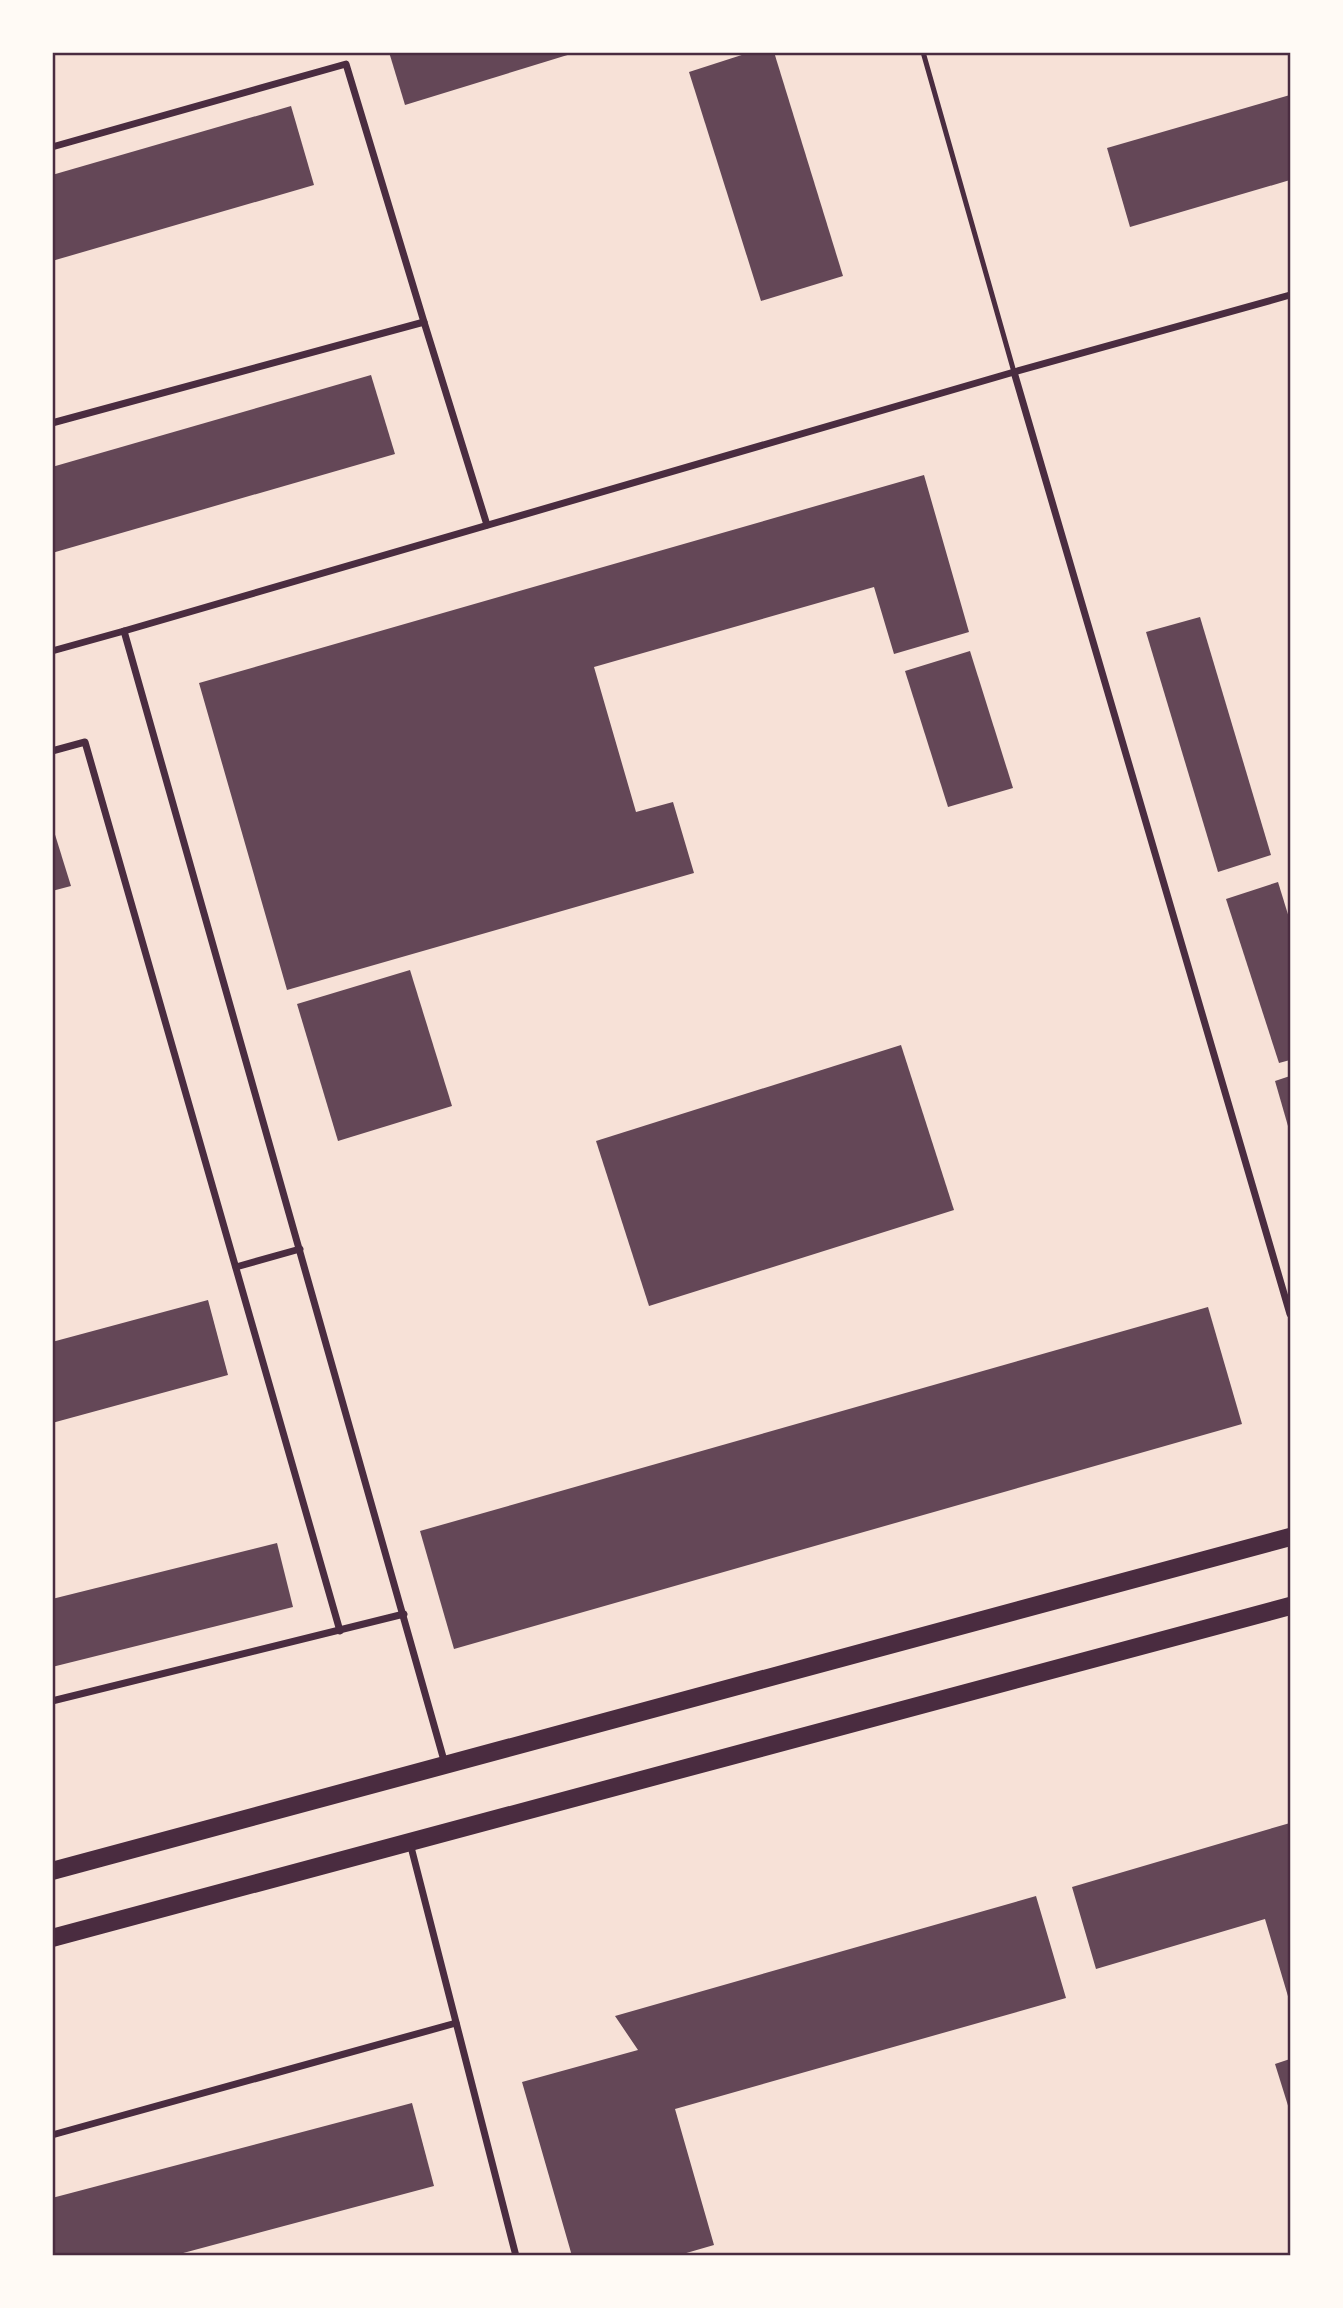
<svg xmlns="http://www.w3.org/2000/svg" width="1343" height="2308" font-family="Lora,serif">
<style>
.building{fill:#644757}
.lines{fill:none;stroke-linecap:round;stroke-linejoin:round}
.service{stroke:#4a2c40;stroke-width:5}
.minor{stroke:#4a2c40;stroke-width:7}
.primary{stroke:#4a2c40;stroke-width:18}
.neatline{fill:none;stroke:#4a2c40;stroke-width:2.5}
</style>
<rect width="100%" height="100%" fill="#f7e1d7"/>
<g class="building">
<path d="M389 52H573L574 53 405 105Z"/>
<path d="M751 52H774L843 276 761 301 689 72Z"/>
<path d="M1290 95V180L1130 227 1107 148Z"/>
<path d="M291 106 314 185 52 261V175Z"/>
<path d="M371 375 395 454 52 553V467Z"/>
<path d="M924 475 969 632 894 654 874 587 594 667 636 812 673 802 694 873 287 990 199 683Z"/>
<path d="M1200 617 1271 855 1218 872 1146 632Z"/>
<path d="M970 651 1013 788 948 807 905 671Z"/>
<path d="M52 825 71 886 52 891Z"/>
<path d="M1278 882 1290 921V1060L1279 1063 1226 899Z"/>
<path d="M410 970 452 1106 338 1141 297 1004Z"/>
<path d="M901 1045 954 1210 649 1306 596 1141Z"/>
<path d="M1290 1076V1133L1275 1081Z"/>
<path d="M208 1300 228 1375 52 1423V1342Z"/>
<path d="M1208 1307 1242 1424 454 1649 420 1531Z"/>
<path d="M277 1543 293 1607 52 1667V1599Z"/>
<path d="M1290 1823V2003L1265 1919 1096 1969 1072 1887Z"/>
<path d="M1036 1896 1066 1998 675 2109 714 2245 676 2256H572L522 2082 638 2050 615 2016Z"/>
<path d="M1290 2059V2112L1275 2064Z"/>
<path d="M412 2103 434 2186 172 2256H52V2198Z"/>
</g>
<g class="lines">
<path class="service" d="M923 52 1014 372"/>
<g class="minor">
<path d="M52 147 346 64 424 322"/>
<path d="M1014 372 1290 295"/>
<path d="M52 423 424 322 487 525"/>
<path d="M124 631 1014 372 1290 1314"/>
<path d="M52 651 124 631 445 1764"/>
<path d="M52 751 85 742 340 1631"/>
<path d="M236 1267 300 1249"/>
<path d="M52 1701 404 1614"/>
<path d="M410 1843 516 2256"/>
<path d="M52 2135 456 2023"/>
</g>
<g class="primary">
<path d="M52 1871 1290 1537"/>
<path d="M52 1938 1290 1606"/>
</g>
</g>
<rect width="1343" height="2308" fill="none" stroke="#fffaf5" stroke-width="108"/>
<rect x="54" y="54" width="1235" height="2200" class="neatline"/>
</svg>
